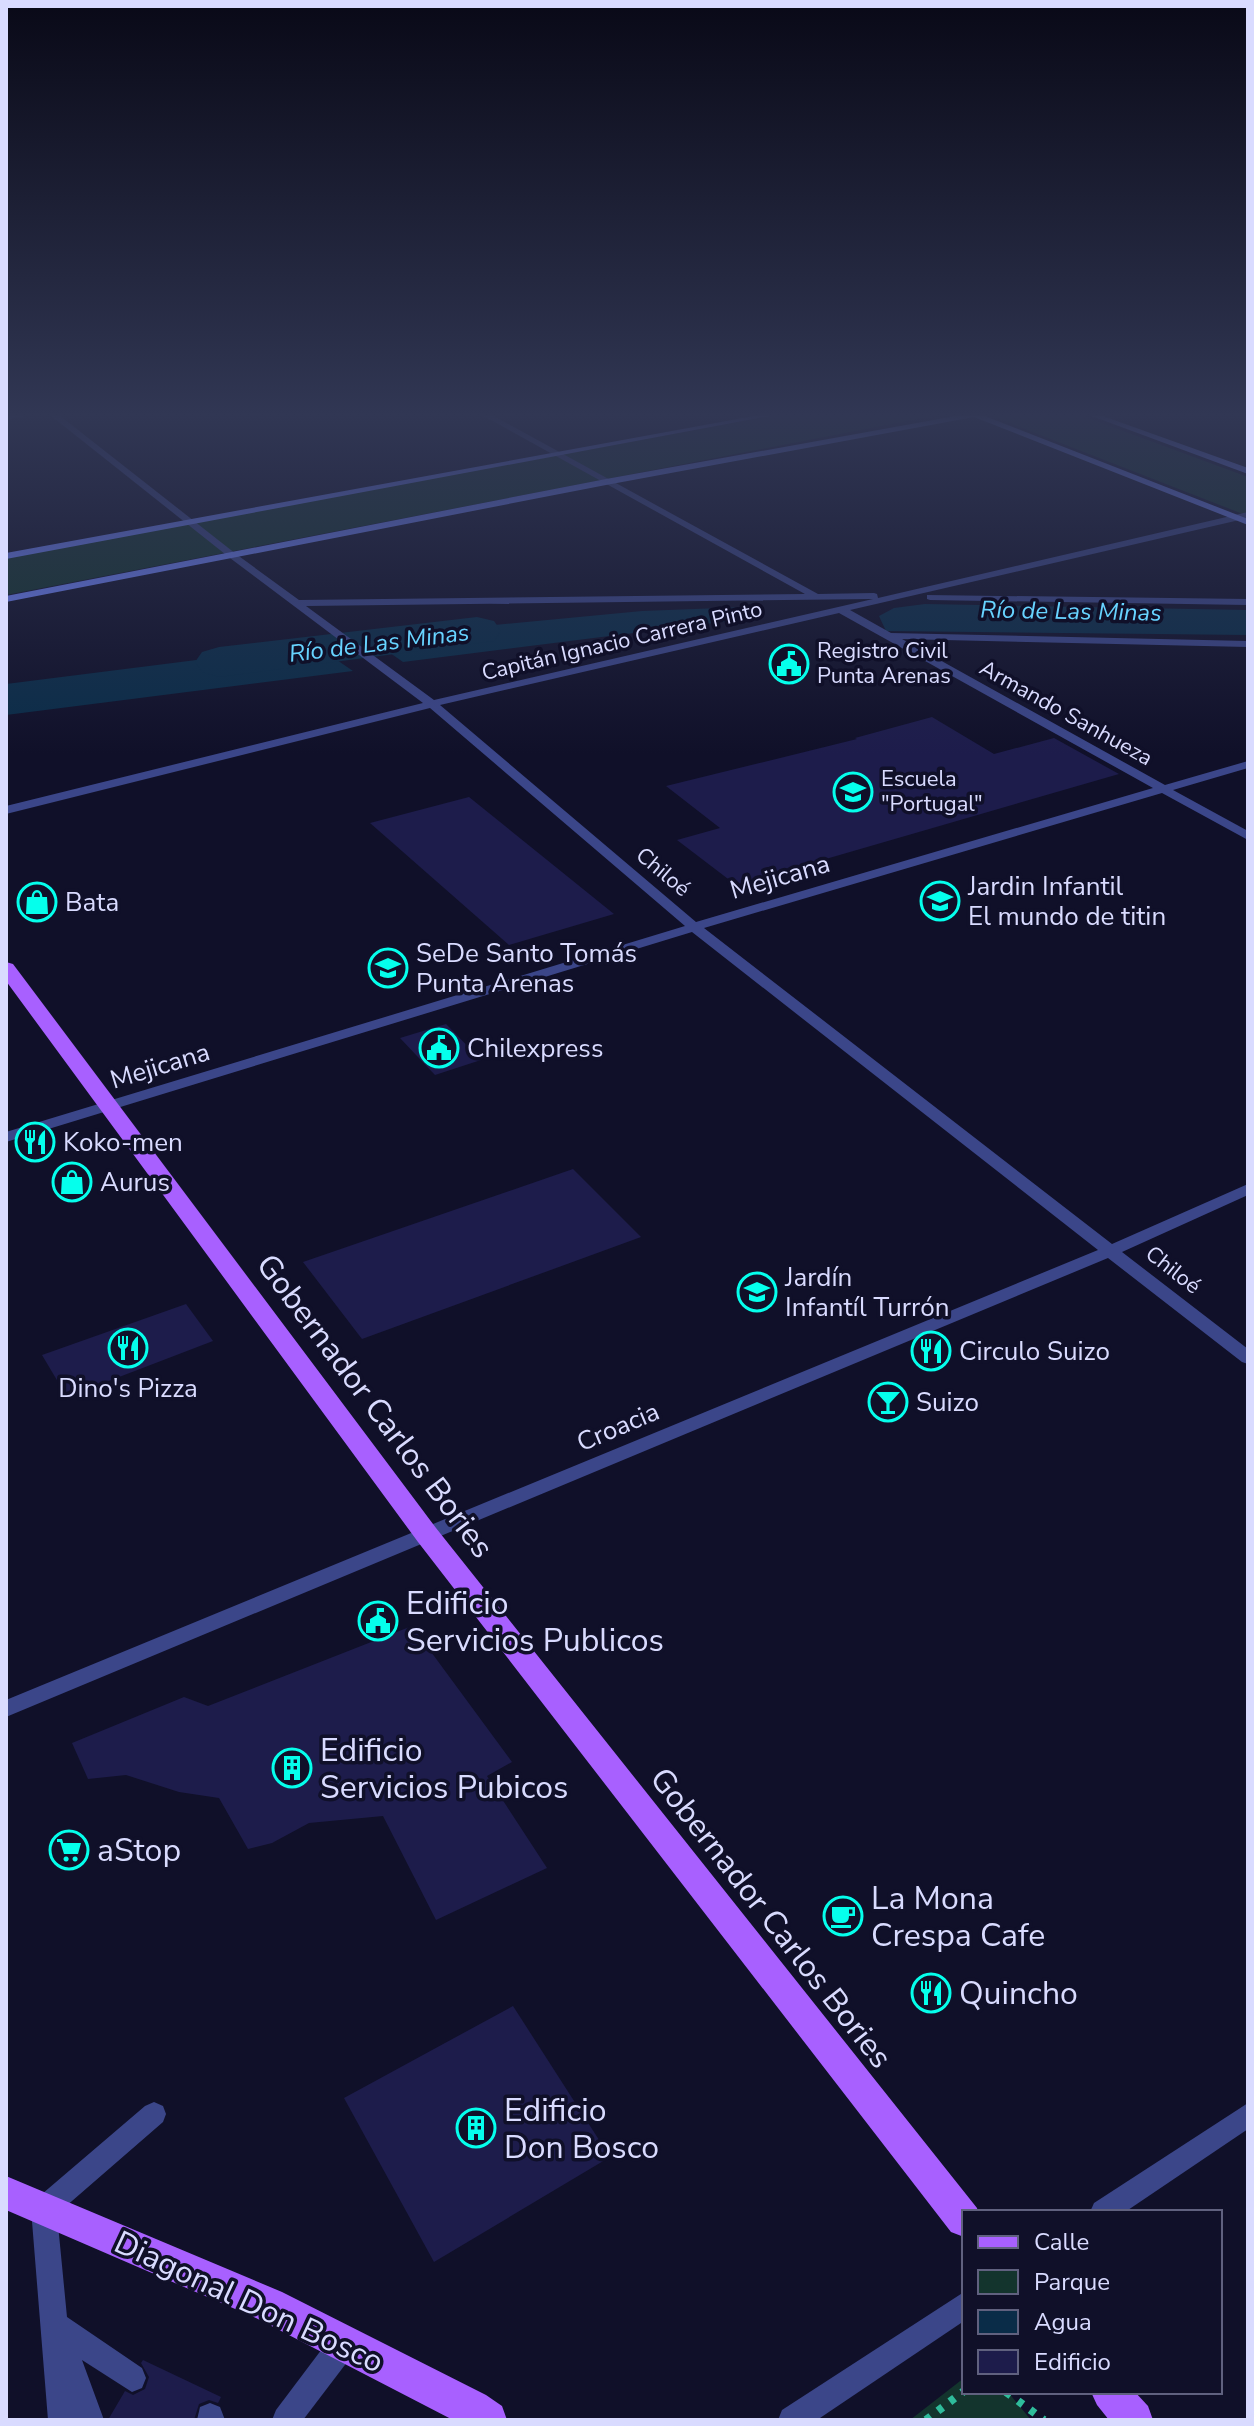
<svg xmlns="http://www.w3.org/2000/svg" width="1254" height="2426" font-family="'Nunito Sans',sans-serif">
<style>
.green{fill:#13342d}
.water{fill:#0a2c48}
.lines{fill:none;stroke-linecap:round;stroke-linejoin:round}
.river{fill:#0a2c48;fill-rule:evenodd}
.building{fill:#1d1c4b}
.path{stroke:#2fbc9b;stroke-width:8;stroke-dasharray:6 9;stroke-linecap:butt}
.service{fill:#3b4689;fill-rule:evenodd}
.minor{fill:#3b4689;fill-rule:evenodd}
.tertiary{fill:#3b4689;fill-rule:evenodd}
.secondary{fill:#7085ff;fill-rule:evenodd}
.primary{fill:#a860ff;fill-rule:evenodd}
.labels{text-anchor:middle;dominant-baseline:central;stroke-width:7;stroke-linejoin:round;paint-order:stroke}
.far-street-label{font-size:22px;fill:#d9dbff;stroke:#101029}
.far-poi-label{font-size:22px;fill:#d9dbff;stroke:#101029;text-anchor:start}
.far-water-label{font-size:24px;font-style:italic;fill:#67d3ff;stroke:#101029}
.street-label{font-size:26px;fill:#d9dbff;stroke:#101029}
.poi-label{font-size:26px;fill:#d9dbff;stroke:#101029;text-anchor:start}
.near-street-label{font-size:32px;fill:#d9dbff;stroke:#101029}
.near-poi-label{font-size:32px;fill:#d9dbff;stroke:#101029;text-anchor:start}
</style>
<rect width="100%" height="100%" fill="#101029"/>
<g class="green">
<path d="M777 415H938L6 595V556Z"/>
<path d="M989 415H1080L1248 477V516Z"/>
<path d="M964 2378V2392H1008L1031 2420H910Z"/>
</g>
<g class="water">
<path d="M925 604 1248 610V635L886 631 879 616 894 608Z"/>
<path d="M747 607 753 618 403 662 367 637 642 611Z"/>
<path d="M315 645 353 671 6 715V684Z"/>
</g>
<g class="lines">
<path class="river" d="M477 617 494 621 501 631 494 641 219 677 202 672 195 662 202 652 219 647Z"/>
</g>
<g class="building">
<path d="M932 717 994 754 1054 738 1119 774 736 885 677 840 720 828 666 786 857 739 855 738Z"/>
<path d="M469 797 614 914 509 945 370 823Z"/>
<path d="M446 1024 481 1060 435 1075 400 1038Z"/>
<path d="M573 1169 641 1237 362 1339 303 1262Z"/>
<path d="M186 1304 213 1341 67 1397 42 1355Z"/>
<path d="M412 1626 512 1762 487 1776 547 1868 436 1920 383 1816 309 1823 272 1843 248 1849 219 1798 179 1792 126 1775 88 1779 72 1743 184 1697 208 1706Z"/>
<path d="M513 2006 610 2157 434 2262 344 2098Z"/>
<path d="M143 2360 221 2397 218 2403 209 2400 199 2404 194 2420H108L125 2391 133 2395 145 2389 149 2377 141 2363Z"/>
</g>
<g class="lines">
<g class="path">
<path d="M1006 2392 1044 2420"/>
<path d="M926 2420 964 2391"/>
</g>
<g class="service">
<path d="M154 2102 163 2106 166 2114 163 2122 57 2214 67 2317 142 2368 146 2378 142 2388 132 2392 82 2360 104 2420H48L31 2209 35 2200 145 2106Z"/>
<path d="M344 2329 354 2333 358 2343 354 2353 303 2420H272L276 2410 334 2333Z"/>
<path d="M210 2403 220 2407 225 2420H197L200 2407Z"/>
</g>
<g class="minor">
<path d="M29 415 6 420V416Z"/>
<path d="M482 415H492L818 594 874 593 877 594 878 598 1248 512V518L850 610 891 633 1248 641V647L902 639 1165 785 1248 761V768L1173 790 1248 831V840L1162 793 704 928 1112 1244 1248 1184V1195L1122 1252 1248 1349V1364L1242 1362 1108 1258 6 1717V1700L1098 1250 692 932 6 1142V1132L685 926 430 708 6 814V806L423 703 230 558V554H236L299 600 805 594ZM873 599 434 700 306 606ZM839 613 1153 788 696 922 440 705Z"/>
<path d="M927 595 1248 599V605L930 600 927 599Z"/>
<path d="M1248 2103V2129L1125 2212H1090L1094 2203Z"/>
<path d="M964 2292V2321L817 2420H778L782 2410Z"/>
</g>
<path class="tertiary" d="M50 415H59L236 554V558H230Z"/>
<g class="secondary">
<path d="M759 415H775L6 559V553Z"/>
<path d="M961 415H982L1248 519V525L974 417 606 485 6 602V596L606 479Z"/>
<path d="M1089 415H1100L1248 468V474Z"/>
</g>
<g class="primary">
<path d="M6 962 13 964 436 1528 977 2208 978 2212H964V2237L951 2232 418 1542 6 981Z"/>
<path d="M6 2176 282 2292 486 2395 502 2406 507 2420H453L256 2318 6 2210Z"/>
<path d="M1091 2392H1135L1148 2406 1153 2420H1109L1097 2405Z"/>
</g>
</g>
<linearGradient id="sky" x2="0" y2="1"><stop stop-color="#090917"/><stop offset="0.55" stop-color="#313754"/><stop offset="1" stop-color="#313754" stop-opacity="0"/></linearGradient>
<rect width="1254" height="754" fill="url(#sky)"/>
<defs>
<g id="civic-ring" transform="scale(2)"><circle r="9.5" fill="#101029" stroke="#05ffec" stroke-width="1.5"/><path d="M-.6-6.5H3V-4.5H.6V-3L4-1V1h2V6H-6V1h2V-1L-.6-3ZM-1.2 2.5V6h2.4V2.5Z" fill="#05ffec"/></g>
<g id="school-ring" transform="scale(2)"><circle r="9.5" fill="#101029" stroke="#05ffec" stroke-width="1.5"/><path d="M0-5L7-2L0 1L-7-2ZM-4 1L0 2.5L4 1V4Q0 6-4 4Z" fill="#05ffec"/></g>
<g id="shop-ring" transform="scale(2)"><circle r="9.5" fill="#101029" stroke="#05ffec" stroke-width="1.5"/><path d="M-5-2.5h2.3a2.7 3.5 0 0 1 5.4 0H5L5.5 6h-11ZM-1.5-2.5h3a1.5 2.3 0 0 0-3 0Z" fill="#05ffec"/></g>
<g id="university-ring" transform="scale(2)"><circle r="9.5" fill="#101029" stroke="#05ffec" stroke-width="1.5"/><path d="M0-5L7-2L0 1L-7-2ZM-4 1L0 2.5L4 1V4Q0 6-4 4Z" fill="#05ffec"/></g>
<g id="restaurant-ring" transform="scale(2)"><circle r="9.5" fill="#101029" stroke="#05ffec" stroke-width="1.5"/><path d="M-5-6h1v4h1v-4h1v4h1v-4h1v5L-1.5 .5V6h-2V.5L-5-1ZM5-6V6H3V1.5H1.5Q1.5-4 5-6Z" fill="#05ffec"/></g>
<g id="bar-ring" transform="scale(2)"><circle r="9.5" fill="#101029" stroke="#05ffec" stroke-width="1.5"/><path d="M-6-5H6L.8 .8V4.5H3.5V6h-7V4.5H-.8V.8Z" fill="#05ffec"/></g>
<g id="building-ring" transform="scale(2)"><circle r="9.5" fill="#101029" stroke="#05ffec" stroke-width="1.5"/><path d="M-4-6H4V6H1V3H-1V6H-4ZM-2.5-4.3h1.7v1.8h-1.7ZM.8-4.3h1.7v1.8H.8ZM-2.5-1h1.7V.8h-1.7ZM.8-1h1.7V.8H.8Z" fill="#05ffec"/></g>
<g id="supermarket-ring" transform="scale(2)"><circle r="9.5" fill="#101029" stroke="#05ffec" stroke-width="1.5"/><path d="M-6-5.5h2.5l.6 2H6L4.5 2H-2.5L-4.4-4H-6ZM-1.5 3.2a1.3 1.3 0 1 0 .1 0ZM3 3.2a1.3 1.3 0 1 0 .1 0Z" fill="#05ffec"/></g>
<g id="cafe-ring" transform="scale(2)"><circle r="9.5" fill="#101029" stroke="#05ffec" stroke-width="1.5"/><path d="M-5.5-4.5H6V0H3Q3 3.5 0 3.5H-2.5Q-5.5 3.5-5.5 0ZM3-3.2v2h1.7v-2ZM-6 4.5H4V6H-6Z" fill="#05ffec"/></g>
</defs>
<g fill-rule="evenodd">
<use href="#civic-ring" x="789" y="664"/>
<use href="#school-ring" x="853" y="792"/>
<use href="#school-ring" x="940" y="901"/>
<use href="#shop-ring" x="37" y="902"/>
<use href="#university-ring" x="388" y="968"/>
<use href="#civic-ring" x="439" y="1048"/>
<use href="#restaurant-ring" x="35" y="1142"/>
<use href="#shop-ring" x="72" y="1182"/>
<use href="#school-ring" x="757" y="1292"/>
<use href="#restaurant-ring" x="128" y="1348"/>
<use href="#restaurant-ring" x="931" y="1351"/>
<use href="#bar-ring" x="888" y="1402"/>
<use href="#civic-ring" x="378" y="1621"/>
<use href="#building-ring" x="292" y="1768"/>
<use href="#supermarket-ring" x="69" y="1850"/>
<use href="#cafe-ring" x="843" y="1916"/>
<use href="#restaurant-ring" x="931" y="1993"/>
<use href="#building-ring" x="476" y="2128"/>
</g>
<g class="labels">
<g class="far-street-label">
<text transform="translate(622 641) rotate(-13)">Capitán Ignacio Carrera Pinto</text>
<text transform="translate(1066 713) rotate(29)">Armando Sanhueza</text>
<text transform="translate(663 872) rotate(40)">Chiloé</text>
<text transform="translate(1173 1270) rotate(38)">Chiloé</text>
</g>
<g class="far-poi-label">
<text x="817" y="651">Registro Civil<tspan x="817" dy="25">Punta Arenas</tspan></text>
<text x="881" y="779">Escuela<tspan x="881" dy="25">"Portugal"</tspan></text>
</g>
<g class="far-water-label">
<text transform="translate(1071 611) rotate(1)">Río de Las Minas</text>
<text transform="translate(379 643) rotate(-7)">Río de Las Minas</text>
</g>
<g class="street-label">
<text transform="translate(780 877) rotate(-16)">Mejicana</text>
<text transform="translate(160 1066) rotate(-17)">Mejicana</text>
<text transform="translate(618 1427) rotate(-23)">Croacia</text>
</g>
<g class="poi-label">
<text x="968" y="886">Jardin Infantil<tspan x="968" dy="30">El mundo de titin</tspan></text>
<text x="65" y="902">Bata</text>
<text x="416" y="953">SeDe Santo Tomás<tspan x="416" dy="30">Punta Arenas</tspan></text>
<text x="467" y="1048">Chilexpress</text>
<text x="63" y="1142">Koko-men</text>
<text x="100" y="1182">Aurus</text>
<text x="785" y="1277">Jardín<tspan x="785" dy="30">Infantíl Turrón</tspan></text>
<text x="959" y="1351">Circulo Suizo</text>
<text x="128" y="1388" text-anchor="middle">Dino's Pizza</text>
<text x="916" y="1402">Suizo</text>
</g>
<g class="near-street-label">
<text transform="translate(375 1406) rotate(53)">Gobernador Carlos Bories</text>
<text transform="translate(771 1918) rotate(52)">Gobernador Carlos Bories</text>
<text transform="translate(249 2302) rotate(25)">Diagonal Don Bosco</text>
</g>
<g class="near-poi-label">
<text x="406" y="1603">Edificio<tspan x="406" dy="37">Servicios Publicos</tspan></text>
<text x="320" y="1750">Edificio<tspan x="320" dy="37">Servicios Pubicos</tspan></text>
<text x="97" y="1850">aStop</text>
<text x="871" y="1898">La Mona<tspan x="871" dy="37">Crespa Cafe</tspan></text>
<text x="959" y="1993">Quincho</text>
<text x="504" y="2110">Edificio<tspan x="504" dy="37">Don Bosco</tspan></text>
</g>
</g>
<rect width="1254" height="2426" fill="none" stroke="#d9dbff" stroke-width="16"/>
<rect x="962" y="2210" width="260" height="184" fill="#101029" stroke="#60617f" stroke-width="2"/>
<rect x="978" y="2236" width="40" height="12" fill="#a860ff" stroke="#60617f" stroke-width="2"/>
<text x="1034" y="2250" font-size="24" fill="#d9dbff">Calle</text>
<rect x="978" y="2270" width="40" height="24" fill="#13342d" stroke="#60617f" stroke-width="2"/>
<text x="1034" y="2290" font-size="24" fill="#d9dbff">Parque</text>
<rect x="978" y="2310" width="40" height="24" fill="#0a2c48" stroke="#60617f" stroke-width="2"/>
<text x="1034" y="2330" font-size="24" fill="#d9dbff">Agua</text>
<rect x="978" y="2350" width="40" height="24" fill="#1d1c4b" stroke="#60617f" stroke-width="2"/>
<text x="1034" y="2370" font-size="24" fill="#d9dbff">Edificio</text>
</svg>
